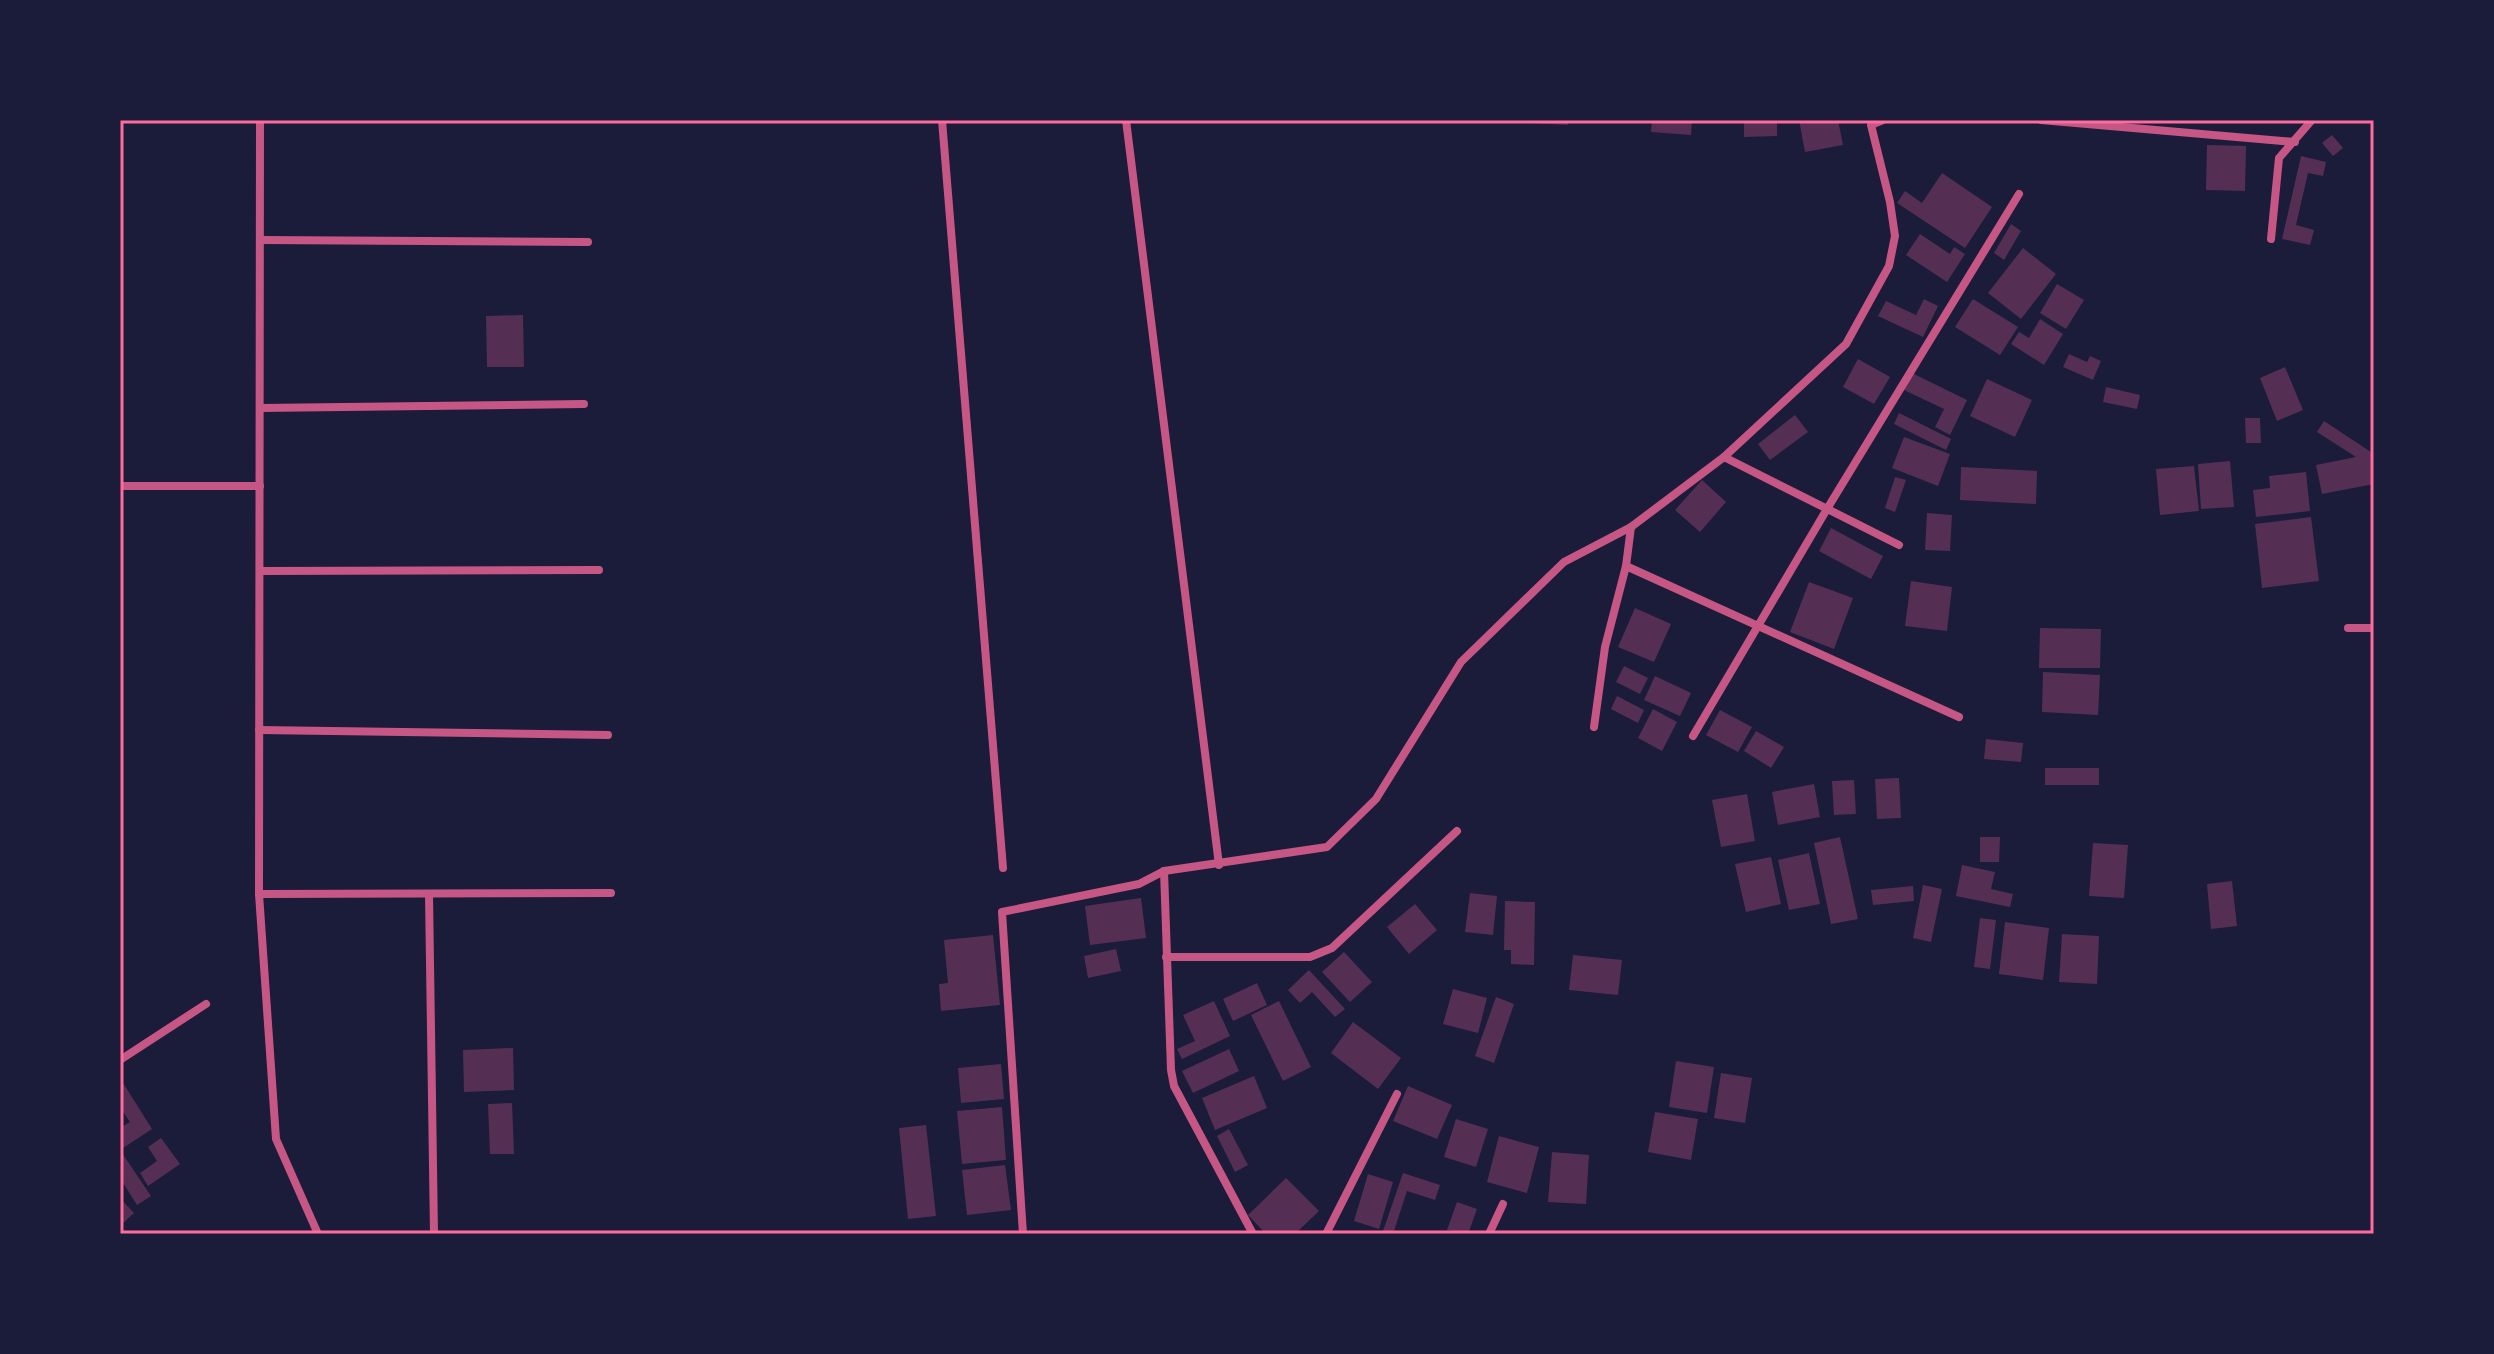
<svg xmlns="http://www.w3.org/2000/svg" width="2494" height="1354" font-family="Lato,sans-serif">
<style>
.building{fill:#542f53}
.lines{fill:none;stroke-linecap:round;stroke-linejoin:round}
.minor{stroke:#c65784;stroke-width:8}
.neatline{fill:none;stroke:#ff6b9d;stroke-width:3}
</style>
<rect width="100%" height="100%" fill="#1b1b3a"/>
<g class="building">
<path d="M1530 120H1569L1568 125 1530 123Z"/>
<path d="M1652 120H1692L1691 135 1651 132Z"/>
<path d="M1744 120H1777V136L1744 137Z"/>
<path d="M1799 120H1838L1843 145 1805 152Z"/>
<path d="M2332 135 2343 148 2333 156 2322 143Z"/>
<path d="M2207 145 2246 146 2245 191 2206 190Z"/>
<path d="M2301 156 2326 162 2323 176 2308 173 2296 225 2314 230 2310 245 2282 239Z"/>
<path d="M1942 173 1992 207 1965 248 1897 203 1905 191 1922 203Z"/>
<path d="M2011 224 2021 231 2004 260 1994 253Z"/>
<path d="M1920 234 1950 254 1954 247 1965 254 1947 282 1906 255Z"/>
<path d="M2023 248 2056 274 2021 319 1988 293Z"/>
<path d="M2057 284 2084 300 2066 329 2040 313Z"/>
<path d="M1924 299 1938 306 1923 337 1878 316 1886 301 1916 315Z"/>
<path d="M1973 299 2018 327 2000 355 1955 327Z"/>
<path d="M523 315 524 367H487L486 316Z"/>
<path d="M2040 319 2063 334 2044 365 2011 344 2019 332 2029 338Z"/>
<path d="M2069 354 2087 362 2090 356 2101 361 2093 380 2063 367Z"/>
<path d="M1858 359 1890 377 1874 404 1843 387Z"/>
<path d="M2285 367 2303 410 2277 421 2260 378Z"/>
<path d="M1912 373 1967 400 1950 435 1935 427 1944 409 1904 390Z"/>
<path d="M1987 379 2032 400 2015 437 1970 416Z"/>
<path d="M2106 387 2140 395 2137 409 2103 402Z"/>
<path d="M1899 413 1951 439 1946 450 1894 424Z"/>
<path d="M1795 415 1808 432 1770 460 1758 444Z"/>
<path d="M2245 418H2260L2261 443H2246Z"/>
<path d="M2324 421 2374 454V484L2322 494 2316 465 2356 457 2317 432Z"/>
<path d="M1904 437 1950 454 1938 486 1892 468Z"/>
<path d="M2230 461 2234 507 2201 509 2198 464Z"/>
<path d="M2194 466 2199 511 2160 515 2156 469Z"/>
<path d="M1961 467 2037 471 2036 504 1960 500Z"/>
<path d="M2306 472 2310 511 2256 517 2253 490 2270 488 2269 476Z"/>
<path d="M1895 477 1906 480 1895 512 1885 508Z"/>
<path d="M1702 480 1726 502 1700 532 1675 510Z"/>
<path d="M1927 513 1952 515 1950 551 1925 550Z"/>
<path d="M2311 517 2319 581 2262 588 2255 524Z"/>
<path d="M1831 528 1883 556 1871 579 1819 551Z"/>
<path d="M1911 581 1952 587 1947 631 1905 626Z"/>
<path d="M1809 582 1853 598 1834 649 1790 632Z"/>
<path d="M1635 608 1671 624 1654 662 1618 647Z"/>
<path d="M2040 628 2101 629 2100 668H2039Z"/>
<path d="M1624 666 1648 678 1640 694 1616 682Z"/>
<path d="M2043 672 2100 675 2098 715 2042 712Z"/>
<path d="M1655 676 1691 693 1680 716 1644 700Z"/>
<path d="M1617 696 1644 710 1638 723 1611 709Z"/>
<path d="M1653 709 1677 722 1662 751 1638 738Z"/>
<path d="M1720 710 1752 727 1738 752 1706 735Z"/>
<path d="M1756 731 1784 747 1771 768 1744 751Z"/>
<path d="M1986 739 2023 743 2021 762 1984 759Z"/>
<rect x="2045" y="768" width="54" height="17"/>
<path d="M1899 778 1901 818 1877 819 1875 779Z"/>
<path d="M1854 780 1856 814 1834 815 1832 781Z"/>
<path d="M1814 784 1820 817 1778 825 1772 792Z"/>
<path d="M1747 794 1755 841 1721 847 1712 800Z"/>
<path d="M1840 837 1858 919 1831 924 1814 843Z"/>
<path d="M1980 837H2000L1999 862H1980Z"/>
<path d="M2093 843 2128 845 2124 898 2089 896Z"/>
<path d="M1809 853 1820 904 1789 910 1778 860Z"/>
<path d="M1771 857 1781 904 1746 912 1735 864Z"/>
<path d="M1962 865 1995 872 1991 889 2013 894 2010 907 1956 896Z"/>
<path d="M2232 881 2237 926 2211 929 2207 884Z"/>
<path d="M1923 885 1942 889 1931 942 1913 938Z"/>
<path d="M1913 886 1914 901 1873 905 1871 890Z"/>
<path d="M1470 893 1497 896 1493 935 1465 932Z"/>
<path d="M1141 898 1146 938 1090 945 1085 906Z"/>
<path d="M1505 901 1535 902 1534 965 1511 964V950H1504Z"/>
<path d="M1415 904 1437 930 1409 954 1387 927Z"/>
<path d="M1980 918 1996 920 1990 969 1974 967Z"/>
<path d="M2005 922 2049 928 2043 980 1999 974Z"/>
<path d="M2062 934 2099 936 2097 984 2059 982Z"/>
<path d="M993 935 1000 1005 941 1011 939 984 948 983 944 940Z"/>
<path d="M1116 949 1121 971 1088 978 1084 956Z"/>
<path d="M1344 952 1372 982 1350 1002 1322 972Z"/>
<path d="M1573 955 1622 960 1618 995 1569 990Z"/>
<path d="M1309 970 1345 1009 1335 1017 1312 992 1300 1003 1288 990Z"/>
<path d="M1257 983 1267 1005 1233 1021 1223 999Z"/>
<path d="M1453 989 1487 998 1478 1033 1443 1024Z"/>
<path d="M1496 997 1514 1004 1494 1063 1475 1056Z"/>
<path d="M1214 1001 1230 1036 1182 1059 1177 1049 1195 1041 1183 1015Z"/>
<path d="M1279 1001 1311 1067 1283 1081 1251 1015Z"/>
<path d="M1353 1022 1401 1058 1378 1089 1331 1053Z"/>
<path d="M513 1048 514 1090 464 1092 463 1050Z"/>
<path d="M1229 1049 1239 1071 1193 1093 1182 1071Z"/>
<path d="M1676 1061 1714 1067 1707 1113 1669 1107Z"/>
<path d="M1001 1064 1004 1099 961 1103 958 1068Z"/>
<path d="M1721 1073 1752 1078 1745 1123 1714 1118Z"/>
<path d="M1254 1076 1267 1108 1215 1130 1202 1098Z"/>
<path d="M120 1078 152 1129 120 1150 151 1196 137 1205 120 1178V1128L130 1122 120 1107Z"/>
<path d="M1408 1086 1452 1105 1437 1139 1393 1121Z"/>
<path d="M512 1103 514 1154H490L488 1104Z"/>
<path d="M1002 1107 1006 1160 962 1164 957 1111Z"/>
<path d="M1655 1112 1698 1119 1691 1160 1648 1152Z"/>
<path d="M1456 1119 1488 1129 1476 1167 1444 1157Z"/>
<path d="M926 1125 936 1216 908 1219 899 1128Z"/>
<path d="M1229 1129 1248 1165 1235 1172 1217 1136Z"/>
<path d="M1499 1136 1539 1147 1527 1193 1487 1182Z"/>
<path d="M161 1138 180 1164 148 1186 140 1173 157 1161 148 1147Z"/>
<path d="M1552 1152 1589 1155 1586 1204 1548 1202Z"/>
<path d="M1005 1165 1011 1210 967 1215 962 1170Z"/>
<path d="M1403 1173 1440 1185 1435 1200 1407 1191 1393 1234H1382Z"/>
<path d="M1368 1174 1393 1182 1379 1229 1354 1221Z"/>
<path d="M1286 1178 1319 1211 1295 1234H1266L1248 1215Z"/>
<path d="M120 1198 134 1213 120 1226Z"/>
<path d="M1457 1202 1477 1209 1468 1234 1447 1230Z"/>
</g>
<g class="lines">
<g class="minor">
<path d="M260 120 259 894 276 1139 318 1234"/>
<path d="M942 120 1003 868"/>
<path d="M1126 120 1219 865"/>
<path d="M2041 120 2295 142"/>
<path d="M2271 239 2279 158 2312 120"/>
<path d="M260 240 588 242"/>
<path d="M260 408 584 404"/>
<path d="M1724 457 1899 545"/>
<path d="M120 486H260"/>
<path d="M1626 566 1959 717"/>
<path d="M260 571 599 570"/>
<path d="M2348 628H2374"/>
<path d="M1594 727 1605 647 1626 566 1631 527"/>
<path d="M259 730 608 735"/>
<path d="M1693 736 1827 509 2019 194"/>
<path d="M1164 871 1171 1070 1174 1086 1253 1234"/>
<path d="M259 894 611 893"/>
<path d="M429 894 434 1234"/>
<path d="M1166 957H1310L1332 948 1457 831"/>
<path d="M120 1060 206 1004"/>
<path d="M1023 1234 1002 912 1139 884 1164 871 1327 847 1376 799 1461 662 1564 562 1631 527 1724 457 1846 344 1889 266 1895 236 1890 202 1871 125 1883 120"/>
<path d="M1326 1234 1397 1094"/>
<path d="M1489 1234 1503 1204"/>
</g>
</g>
<rect width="2494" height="1354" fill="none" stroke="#1b1b3a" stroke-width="244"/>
<rect x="122" y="122" width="2250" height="1110" class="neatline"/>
</svg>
